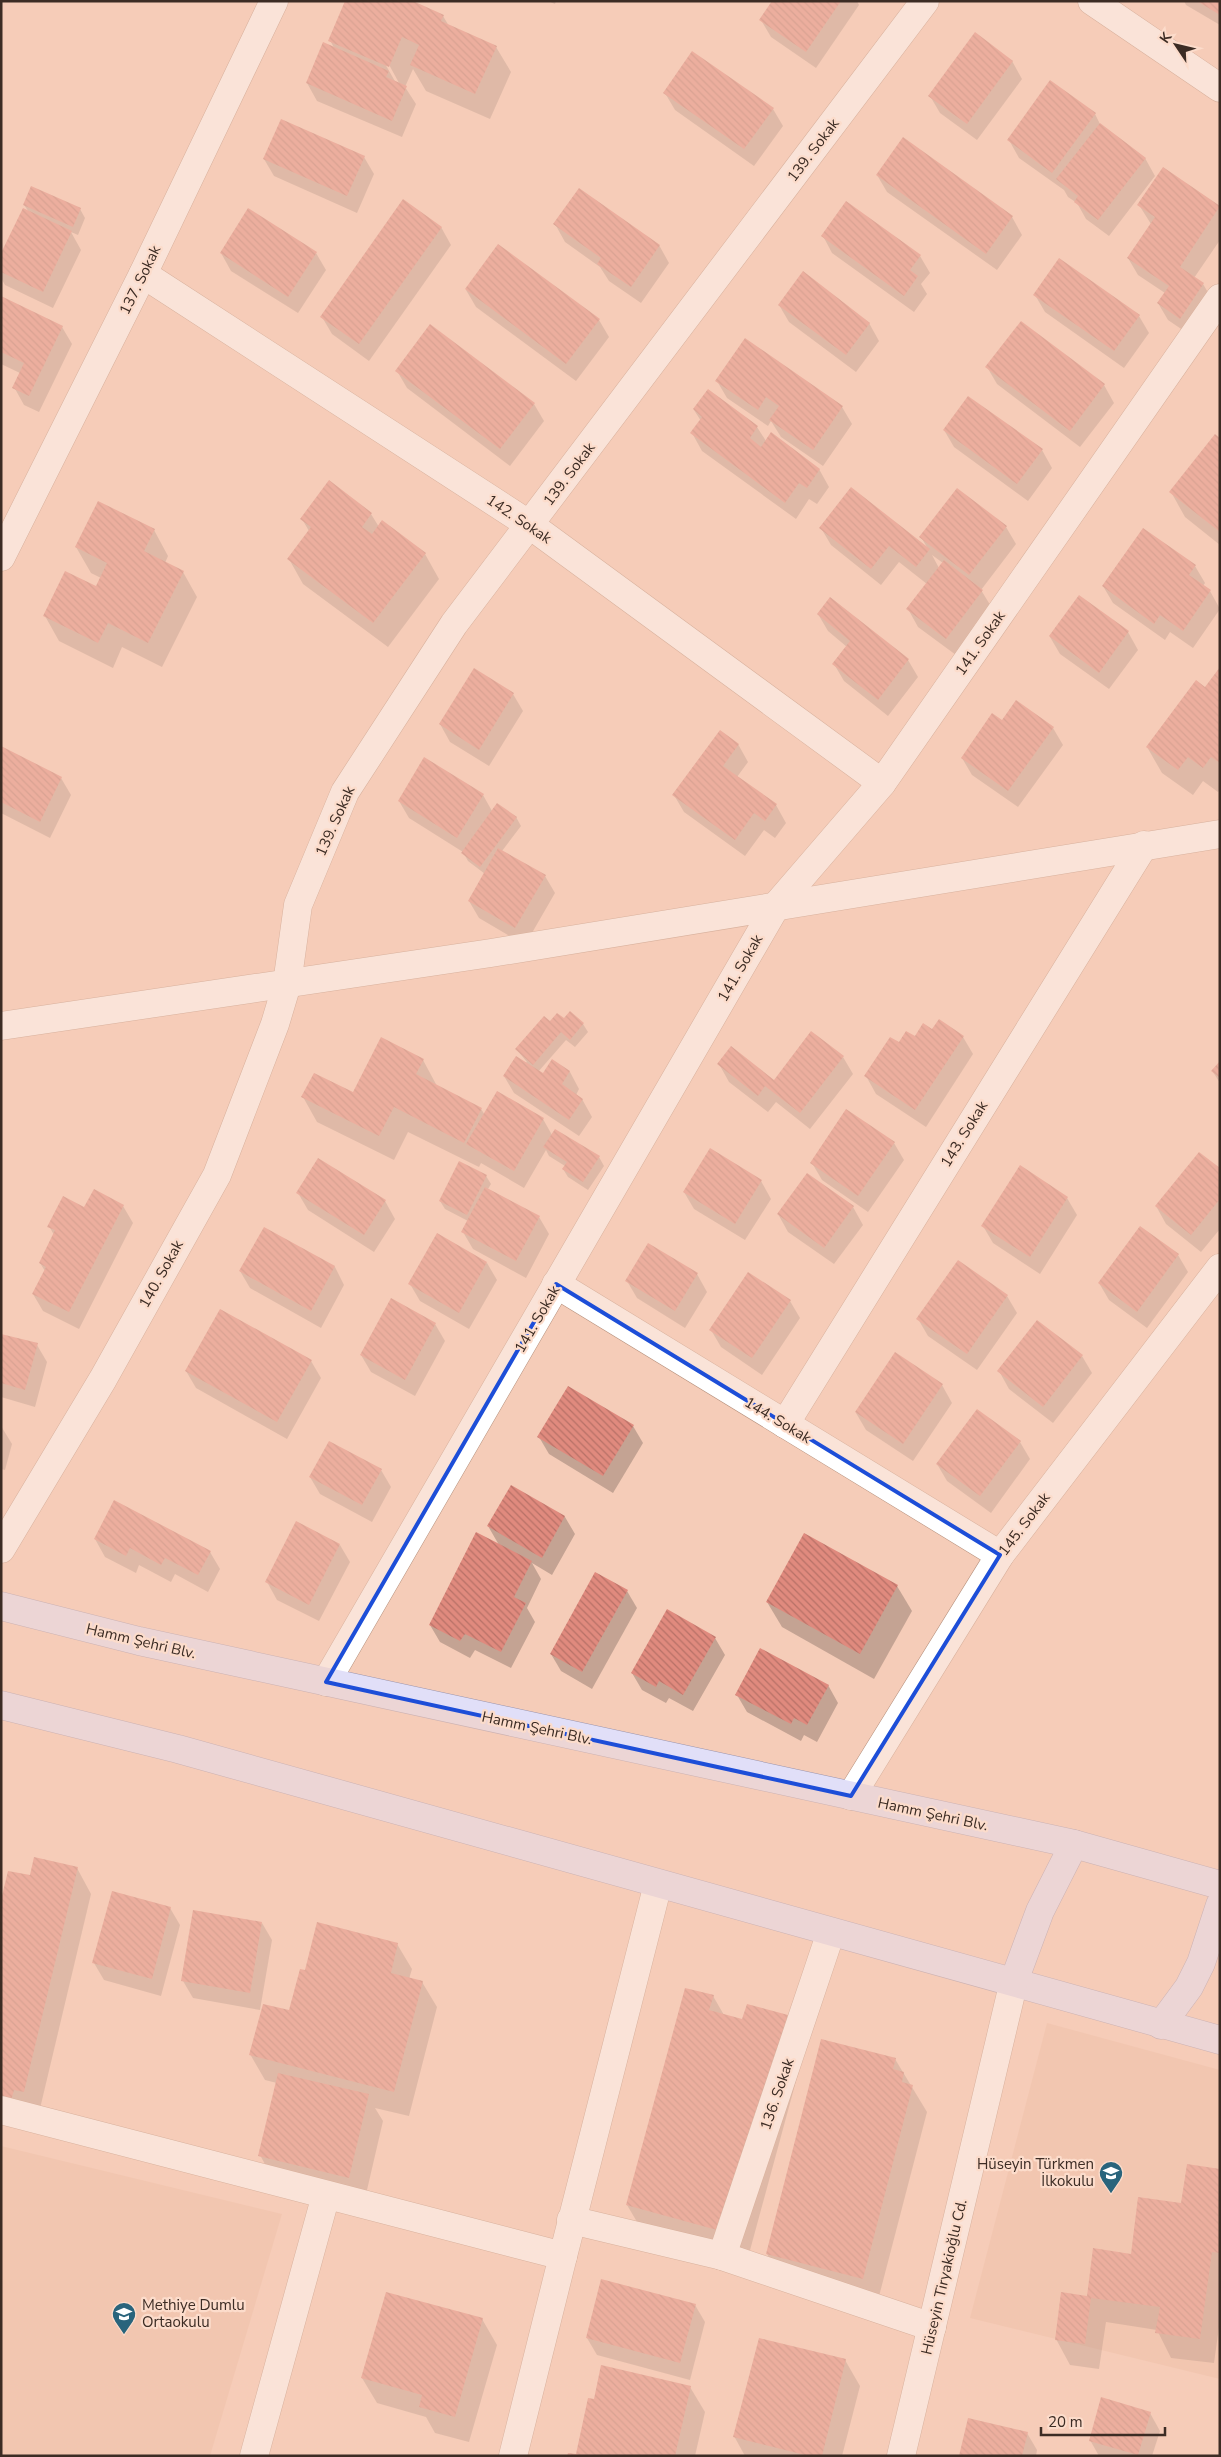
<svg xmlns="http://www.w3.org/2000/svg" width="1221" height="2457" font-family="'Nunito Sans',sans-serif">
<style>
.built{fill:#eebfa7}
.shadow{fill:#0003;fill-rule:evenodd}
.building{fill:url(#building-back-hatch)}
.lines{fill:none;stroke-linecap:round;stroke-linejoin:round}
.minor-casing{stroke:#b6917d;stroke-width:29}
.primary-casing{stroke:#9a93ab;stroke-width:29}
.minor{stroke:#fff;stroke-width:28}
.primary{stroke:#e1dff8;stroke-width:28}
.marked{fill:none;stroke:#1d4ed8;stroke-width:4;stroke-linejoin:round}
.labels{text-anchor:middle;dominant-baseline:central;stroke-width:4.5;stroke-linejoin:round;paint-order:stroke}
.street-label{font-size:15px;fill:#3c2c24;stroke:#fcdccb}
.poi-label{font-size:15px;fill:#3c2c24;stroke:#fcdccb;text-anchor:end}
</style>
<defs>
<pattern id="building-back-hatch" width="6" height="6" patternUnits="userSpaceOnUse" patternTransform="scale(1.25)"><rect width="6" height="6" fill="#e08a7e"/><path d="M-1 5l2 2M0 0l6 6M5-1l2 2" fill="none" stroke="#b77167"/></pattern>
</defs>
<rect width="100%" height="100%" fill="#f5ccb8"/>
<g class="built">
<path d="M1047 2023 1220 2070V2379L970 2318Z"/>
<path d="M1 2146 282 2214 210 2456H1Z"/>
</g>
<g class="shadow">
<path d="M548 1H556L555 4Z"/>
<path d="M774 1H857L859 5 816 68 771 37 761 20Z"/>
<path d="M1184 1H1220V25L1186 5Z"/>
<path d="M443 16 449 26 496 47 511 72 490 119 426 91 413 69 405 87 416 104 402 137 317 101 307 83 334 48 330 40ZM387 61 399 83H396L384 62Z"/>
<path d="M1012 61 1022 79 977 140 940 113 930 96Z"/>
<path d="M665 93 773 109 783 126 754 166 675 110Z"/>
<path d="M1095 114 1100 124 1145 158 1155 176 1109 236 1086 219 1077 203 1068 197 1064 190 1019 158 1009 140Z"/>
<path d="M903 139 1012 217 1022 235 997 270 887 192 877 175Z"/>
<path d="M364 157 374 174 357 213 274 176 264 159Z"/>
<path d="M1164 169 1220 207V240L1194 278 1203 284 1213 301 1190 335 1168 320 1158 303 1165 293 1138 275 1128 258 1151 224 1139 205Z"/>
<path d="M24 205 80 209 85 218 78 235 71 232 81 250 53 308 5 285 1 278V256L29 212Z"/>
<path d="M555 224 659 245 669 263 641 303 609 281 600 267 565 242Z"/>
<path d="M441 227 451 245 369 361 332 334 322 317Z"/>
<path d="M823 236 920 256 930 273 921 284 927 294 914 312 832 253Z"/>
<path d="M221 253H316L326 270 298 313 231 271Z"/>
<path d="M466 290 599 320 609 337 576 381 476 307Z"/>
<path d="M1035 295 1139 316 1149 333 1124 368 1045 312Z"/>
<path d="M1 298 62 327 72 344 39 412 24 405 14 387 20 373 1 364Z"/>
<path d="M779 305 869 323 879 341 856 372 789 322Z"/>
<path d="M1021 323 1104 385 1114 403 1080 447 997 384 987 367Z"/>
<path d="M397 371 534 404 544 421 510 466 407 388Z"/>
<path d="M717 381 842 407 852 424 823 466 781 437 771 421 768 426 727 398Z"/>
<path d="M694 410 757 427 766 441 819 469 829 487 817 504 809 499 796 519 702 451 692 433 701 421Z"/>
<path d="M944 430 1042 450 1052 468 1028 501 954 447Z"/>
<path d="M1220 439V545L1185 517 1171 492Z"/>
<path d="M371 514 379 527 425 554 439 579 388 647 303 584 289 559 309 531 302 519Z"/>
<path d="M1006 527 1016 544 981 590 992 608 956 655 918 627 908 609 927 584 899 562 881 585 831 545 821 528 928 549 921 537ZM932 555 943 563 939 568Z"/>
<path d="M154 530 168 556 165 563 183 572 197 597 162 667 122 647 113 668 59 641 45 616 96 588 101 578 91 573 76 547Z"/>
<path d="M1195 566 1205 583 1203 586 1210 591 1220 609 1193 648 1170 632 1165 640 1113 603 1103 586Z"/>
<path d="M831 598 908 660 918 677 888 716 844 681 834 664 847 647 828 631 818 614Z"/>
<path d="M1128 632 1138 650 1109 689 1060 654 1050 637Z"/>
<path d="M1220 669V790L1218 792 1203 781 1193 795 1162 773 1147 747 1205 689Z"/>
<path d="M513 694 523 711 489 766 450 742 440 724Z"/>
<path d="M1003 721 1053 728 1063 745 1018 807 972 775 962 758Z"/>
<path d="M738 744 748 762 737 777 776 805 786 823 775 838 764 830 745 856 684 812 674 795Z"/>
<path d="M1 748 61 778 71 795 50 838 1 813Z"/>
<path d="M483 795 492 811 516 817 521 826 502 851 545 876 555 893 525 945 479 918 469 901 485 874 468 861 463 852 409 818 399 801Z"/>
<path d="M564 1020 583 1024 588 1032 575 1047 566 1040 538 1072 543 1075 552 1061 570 1072 579 1089 576 1095 582 1099 592 1117 579 1136 514 1093 504 1076 527 1062 517 1050 550 1023Z"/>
<path d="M932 1031 963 1037 973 1054 926 1127 876 1094 866 1076 900 1044Z"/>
<path d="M843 1057 853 1074 810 1129 776 1102 768 1112 729 1082 719 1064 774 1082Z"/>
<path d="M423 1060 437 1086 481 1109 485 1115 543 1119 552 1135 599 1157 604 1166 588 1190 568 1177 563 1169 565 1166 549 1156 546 1150 524 1188 481 1163 479 1167 408 1132 394 1160 317 1122 303 1097 354 1094Z"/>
<path d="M1220 1063V1083L1213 1072Z"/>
<path d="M894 1143 904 1160 868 1212 822 1180 812 1163Z"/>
<path d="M1220 1170V1229L1201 1252 1166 1224 1156 1206Z"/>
<path d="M486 1176 491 1184 488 1189 539 1217 549 1234 526 1278 473 1249 463 1232 468 1221 445 1209 440 1201Z"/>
<path d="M761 1181 771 1199 745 1240 694 1209 684 1192Z"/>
<path d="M298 1193 385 1201 395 1219 374 1252 308 1210Z"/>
<path d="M1067 1198 1077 1215 1040 1274 993 1243 983 1226Z"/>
<path d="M123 1206 133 1223 79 1329 43 1311 33 1294 45 1271 40 1263 54 1235 49 1226 85 1209Z"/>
<path d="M853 1207 863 1225 834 1264 788 1232 778 1214Z"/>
<path d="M264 1229 335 1267 344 1285 321 1328 250 1288 240 1271Z"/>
<path d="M1178 1255 1188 1272 1147 1328 1109 1300 1099 1283Z"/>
<path d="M487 1263 497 1280 469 1329 420 1301 410 1284Z"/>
<path d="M697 1274 707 1292 685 1328 637 1298 627 1281Z"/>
<path d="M1007 1296 1017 1313 977 1370 928 1336 918 1319Z"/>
<path d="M790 1301 800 1318 762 1375 721 1347 711 1330Z"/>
<path d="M435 1324 445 1341 415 1396 371 1372 361 1355Z"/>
<path d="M1 1335 37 1345 47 1362 35 1407 1 1397Z"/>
<path d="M1082 1356 1092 1373 1053 1423 1009 1389 999 1371Z"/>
<path d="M311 1361 321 1378 287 1439 196 1388 186 1371Z"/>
<path d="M942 1385 952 1403 913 1461 866 1430 856 1413Z"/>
<path d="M1 1426 12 1444 5 1470 1 1469Z"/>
<path d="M633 1426 643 1443 613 1493 549 1454 539 1437Z"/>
<path d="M1020 1442 1030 1459 991 1513 947 1481 937 1464Z"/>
<path d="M381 1470 391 1487 372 1522 320 1494 310 1477Z"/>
<path d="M511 1487 565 1517 575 1534 552 1575 532 1563 541 1579 527 1608 535 1622 511 1668 475 1650 470 1658 440 1642 430 1625 499 1545 488 1526Z"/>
<path d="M95 1539 210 1552 220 1569 208 1592 175 1574 171 1582 139 1565 136 1573 105 1557Z"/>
<path d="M340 1545 350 1562 319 1621 277 1600 267 1582Z"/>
<path d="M897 1586 912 1611 874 1679 782 1627 767 1602Z"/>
<path d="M627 1591 637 1608 592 1689 561 1671 551 1654Z"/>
<path d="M715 1638 725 1655 693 1711 669 1698 666 1703 642 1690 632 1673Z"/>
<path d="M828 1685 838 1703 817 1742 804 1735 801 1741 747 1712 737 1695Z"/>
<path d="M77 1868 91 1894 38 2117 1 2120Z"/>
<path d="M170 1908 180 1925 161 1996 104 1980 94 1963Z"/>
<path d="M262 1923 272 1940 260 2010 193 1998 183 1981Z"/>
<path d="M397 1944 412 1969 409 1979 422 1982 437 2007 409 2116 375 2108 383 2121 364 2203 274 2181 260 2155 277 2083 265 2080 250 2054 290 2012 306 1972Z"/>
<path d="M713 1996 724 2015 743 2020 787 2016 805 2048 746 2265 646 2237 627 2205Z"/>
<path d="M895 2059 927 2112 877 2304 782 2279 767 2254Z"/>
<path d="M1220 2170V2320L1214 2363 1171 2358 1157 2330 1106 2322 1099 2369 1070 2365 1056 2339 1088 2297 1182 2204Z"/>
<path d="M695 2305 705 2322 690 2380 597 2355 587 2338Z"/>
<path d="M482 2319 497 2345 469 2442 435 2433 426 2417 377 2403 362 2378Z"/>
<path d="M845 2360 860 2386 842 2456H745L734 2436Z"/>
<path d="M690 2387 705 2412 695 2456H577L595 2400Z"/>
<path d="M1150 2413 1160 2431 1152 2456H1099L1090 2440Z"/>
<path d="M1027 2433 1037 2450 1036 2456H960Z"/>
</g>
<g class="building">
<path d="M345 1H413L444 15 441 21 497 46 475 94 410 65 419 45 402 37 389 67 328 41Z"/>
<path d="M772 1H841L806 52 759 20Z"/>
<path d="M1197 1H1220V15Z"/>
<path d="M975 32 1013 61 967 124 928 96Z"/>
<path d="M323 42 389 71 386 77 407 86 392 121 306 83Z"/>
<path d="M692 51 774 108 744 149 663 93Z"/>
<path d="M1050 80 1096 113 1052 173 1007 140Z"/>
<path d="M281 119 365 156 347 196 263 159Z"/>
<path d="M1100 123 1146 158 1098 220 1074 202 1078 196 1056 179Z"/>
<path d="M903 137 1013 216 986 254 876 175Z"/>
<path d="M1163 167 1220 206 1180 267 1204 283 1180 319 1157 303 1169 286 1127 258 1155 217 1137 205Z"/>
<path d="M31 186 81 208 73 227 23 205Z"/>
<path d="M579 188 660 245 631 287 597 264 601 258 553 224Z"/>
<path d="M403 199 442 227 359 344 320 317Z"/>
<path d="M846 201 921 255 910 270 918 276 904 296 821 236Z"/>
<path d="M23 208 72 231 43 292 1 272V253Z"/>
<path d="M248 208 317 252 288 297 220 253Z"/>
<path d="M498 244 600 319 566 364 465 289Z"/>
<path d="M1059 258 1140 315 1114 351 1033 295Z"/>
<path d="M803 271 870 323 846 355 778 305Z"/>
<path d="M1 296 63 326 29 396 12 388 24 363 1 352Z"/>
<path d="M1021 321 1105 384 1070 431 985 367Z"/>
<path d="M430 324 535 403 500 449 395 371Z"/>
<path d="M745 338 843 406 813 450 769 420 779 406 766 397 758 410 715 381Z"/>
<path d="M708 389 758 426 750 438 761 447 771 432 820 469 807 488 799 483 785 503 690 433 702 417 693 409Z"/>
<path d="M968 396 1043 449 1017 484 943 430Z"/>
<path d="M1215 434 1220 438V532L1169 492Z"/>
<path d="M329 480 372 513 362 527 372 534 382 520 426 553 373 623 287 559 311 527 300 519Z"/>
<path d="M851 487 930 549 916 567 889 546 871 569 819 528Z"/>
<path d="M957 488 1007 526 969 575 919 537Z"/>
<path d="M98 501 155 529 144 551 184 571 148 643 108 623 98 643 43 616 65 571 96 586 107 563 75 547Z"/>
<path d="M1143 528 1196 565 1189 575 1211 590 1183 631 1160 615 1154 624 1102 586Z"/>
<path d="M944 560 983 590 946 639 906 609Z"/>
<path d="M1079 595 1129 631 1099 673 1049 636Z"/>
<path d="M830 597 909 659 878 700 832 664 850 641 817 614Z"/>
<path d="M1220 667V763L1211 757 1203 768 1188 757 1178 770 1146 747 1196 680 1205 687Z"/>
<path d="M474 668 514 693 479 750 439 724Z"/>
<path d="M1016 700 1054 727 1008 791 961 758 992 713 1002 720Z"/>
<path d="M720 730 739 744 723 766 777 804 765 821 754 813 735 840 672 795Z"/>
<path d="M1 746 62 777 40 822 1 802Z"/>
<path d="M424 757 484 794 457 838 398 801Z"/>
<path d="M497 803 517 817 480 867 461 853Z"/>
<path d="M498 848 546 875 515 928 468 901Z"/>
<path d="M570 1011 584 1023 570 1040 561 1032 533 1065 515 1049 544 1016 550 1021 557 1013 564 1018Z"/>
<path d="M939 1019 964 1036 915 1110 864 1076 890 1037 899 1042 906 1031 915 1036 923 1023 932 1029Z"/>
<path d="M811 1031 844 1056 800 1113 765 1086 758 1096 717 1064 731 1046 774 1080Z"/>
<path d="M381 1037 424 1059 416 1074 482 1108 464 1143 394 1107 379 1136 301 1097 314 1073 353 1092Z"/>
<path d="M516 1056 543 1073 552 1059 570 1071 562 1084 583 1099 569 1120 503 1076Z"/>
<path d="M1220 1061V1078L1211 1071Z"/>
<path d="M497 1091 544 1118 514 1171 466 1144Z"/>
<path d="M846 1109 895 1142 858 1196 810 1163Z"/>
<path d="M555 1129 600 1156 583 1182 562 1169 567 1162 543 1147Z"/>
<path d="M710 1148 762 1180 735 1224 683 1192Z"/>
<path d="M1199 1152 1220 1168V1199L1191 1235 1155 1206Z"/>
<path d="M318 1158 386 1200 364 1235 296 1193Z"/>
<path d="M459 1161 487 1175 467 1215 439 1201Z"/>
<path d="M1020 1165 1068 1197 1030 1257 981 1226Z"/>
<path d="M807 1173 854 1206 824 1248 777 1214Z"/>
<path d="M485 1187 540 1216 516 1261 461 1232Z"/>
<path d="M94 1189 124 1205 69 1312 32 1294 46 1267 39 1263 55 1230 47 1227 63 1196 84 1207Z"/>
<path d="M1140 1226 1179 1254 1137 1312 1098 1283Z"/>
<path d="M264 1227 335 1266 311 1311 239 1271Z"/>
<path d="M437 1233 487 1262 459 1313 408 1284Z"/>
<path d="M648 1243 698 1273 675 1311 625 1281Z"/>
<path d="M958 1260 1008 1295 967 1354 916 1319Z"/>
<path d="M748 1272 791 1300 752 1358 709 1330Z"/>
<path d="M391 1298 436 1323 405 1380 360 1355Z"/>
<path d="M220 1309 312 1360 277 1422 185 1371Z"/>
<path d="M1037 1320 1083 1355 1043 1407 997 1371Z"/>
<path d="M1 1334 38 1343 25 1390 1 1383Z"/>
<path d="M895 1352 943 1384 903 1444 855 1412Z"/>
<path d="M568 1386 634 1425 603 1476 537 1437Z"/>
<path d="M977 1409 1021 1441 980 1496 936 1464Z"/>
<path d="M329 1441 382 1469 362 1505 309 1477Z"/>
<path d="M511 1485 565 1516 542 1558 487 1526Z"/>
<path d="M114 1500 211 1551 198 1575 165 1558 161 1565 130 1548 126 1556 94 1539Z"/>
<path d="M296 1521 340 1544 309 1605 265 1582Z"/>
<path d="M476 1532 532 1561 514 1597 526 1603 501 1652 465 1634 460 1641 429 1625Z"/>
<path d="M804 1533 898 1585 860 1654 766 1602Z"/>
<path d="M595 1572 628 1590 582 1672 550 1654Z"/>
<path d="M667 1609 716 1637 683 1695 659 1681 656 1687 631 1673Z"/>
<path d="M760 1648 829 1685 807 1725 794 1718 791 1724 735 1695Z"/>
<path d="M34 1857 78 1867 24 2092 14 2090 11 2101 1 2099V1900L8 1871 30 1875Z"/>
<path d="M112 1891 171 1907 152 1979 92 1963Z"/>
<path d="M193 1910 262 1922 250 1993 181 1981Z"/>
<path d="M317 1922 398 1943 391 1973 423 1981 394 2092 249 2055 263 2004 289 2010 300 1969 305 1970Z"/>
<path d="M685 1988 714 1995 709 2010 742 2019 747 2004 788 2015 728 2233 626 2205Z"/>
<path d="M821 2039 896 2058 893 2069 904 2072 902 2082 913 2085 863 2279 766 2254Z"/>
<path d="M278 2073 369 2094 349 2178 258 2156Z"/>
<path d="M1187 2164 1220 2169V2253L1212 2252 1200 2339 1155 2333 1160 2307 1091 2298 1085 2344 1055 2340 1061 2292 1087 2296 1093 2248 1131 2254 1138 2197 1181 2203Z"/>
<path d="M601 2279 696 2304 680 2363 586 2338Z"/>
<path d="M386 2292 483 2318 455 2417 419 2407 422 2395 361 2378Z"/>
<path d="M759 2338 846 2359 822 2456H809L733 2437Z"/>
<path d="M601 2365 691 2386 675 2456H567L568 2453 576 2454 588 2398 594 2399Z"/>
<path d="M1101 2397 1151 2412 1138 2455 1089 2441Z"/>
<path d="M968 2418 1028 2432 1022 2456H959Z"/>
</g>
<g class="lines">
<g class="minor-casing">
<g id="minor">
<path d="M1092 1 1220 88"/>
<path d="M143 274 530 525 882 783"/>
<path d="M1 557 143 274 274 1"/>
<path d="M1 1026 491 953 1220 834"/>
<path d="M556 1284 1000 1555"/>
<path d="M785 1424 1144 845"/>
<path d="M1 1549 103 1379 217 1175 275 1024 287 984 298 905 345 792 454 624 925 1"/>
<path d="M326 1682 776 906 882 783 1220 298"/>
<path d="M851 1796 1000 1555 1220 1268"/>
<path d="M1 2110 563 2256 513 2456"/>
<path d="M571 2220 722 2256 932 2327"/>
<path d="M563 2256 658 1884"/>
<path d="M722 2256 831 1932"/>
<path d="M254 2456 326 2195"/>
<path d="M901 2456 1014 1981"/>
</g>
</g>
<g class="primary-casing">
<g id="primary">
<path d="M1 1606 139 1641 1074 1844 1220 1885"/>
<path d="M1 1705 178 1749 1220 2040"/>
<path d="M1014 1981 1040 1911 1074 1844"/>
<path d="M1161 2025 1189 1987 1201 1963 1220 1905"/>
</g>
</g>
<use href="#minor" class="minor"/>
<use href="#primary" class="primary"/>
</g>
<path d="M0 0H1221V2457H0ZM556 1284 1000 1555 851 1796 326 1682Z" fill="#f5ccb8" fill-opacity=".55" fill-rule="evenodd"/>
<path class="marked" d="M556 1284 1000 1555 851 1796 326 1682Z"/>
<defs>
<g id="school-pin" transform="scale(1.25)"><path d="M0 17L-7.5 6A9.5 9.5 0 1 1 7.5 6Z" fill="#29647c" stroke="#fcdccb"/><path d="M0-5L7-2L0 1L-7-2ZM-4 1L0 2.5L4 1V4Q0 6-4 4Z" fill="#fff"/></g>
</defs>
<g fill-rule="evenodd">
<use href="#school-pin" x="1111" y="2173"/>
<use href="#school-pin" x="124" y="2314"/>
</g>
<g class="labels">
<g class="street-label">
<text transform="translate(813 150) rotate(-53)">139. Sokak</text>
<text transform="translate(140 280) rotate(-64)">137. Sokak</text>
<text transform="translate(569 474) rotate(-53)">139. Sokak</text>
<text transform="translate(519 519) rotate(34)">142. Sokak</text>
<text transform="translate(980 643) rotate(-55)">141. Sokak</text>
<text transform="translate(335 821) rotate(-66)">139. Sokak</text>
<text transform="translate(740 968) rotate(-60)">141. Sokak</text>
<text transform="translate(964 1134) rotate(-58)">143. Sokak</text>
<text transform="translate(161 1274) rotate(-61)">140. Sokak</text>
<text transform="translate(537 1319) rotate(-60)">141. Sokak</text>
<text transform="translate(778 1420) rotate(31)">144. Sokak</text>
<text transform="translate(1024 1524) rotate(-53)">145. Sokak</text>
<text transform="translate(141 1641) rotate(13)">Hamm Şehri Blv.</text>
<text transform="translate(537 1728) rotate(12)">Hamm Şehri Blv.</text>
<text transform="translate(933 1814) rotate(12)">Hamm Şehri Blv.</text>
<text transform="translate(777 2094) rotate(-71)">136. Sokak</text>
<text transform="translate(944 2277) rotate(-77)">Hüseyin Tiryakioğlu Cd.</text>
</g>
<g class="poi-label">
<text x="1094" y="2164">Hüseyin Türkmen<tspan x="1094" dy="17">İlkokulu</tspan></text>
<text x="142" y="2305" text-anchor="start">Methiye Dumlu<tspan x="142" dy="17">Ortaokulu</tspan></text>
</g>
</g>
<rect width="1221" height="2457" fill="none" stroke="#3c2c24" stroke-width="5"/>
<g transform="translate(1176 45) rotate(305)" stroke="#fcdccb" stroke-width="4" paint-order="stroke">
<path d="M0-4L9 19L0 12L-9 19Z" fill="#3c2c24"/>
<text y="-8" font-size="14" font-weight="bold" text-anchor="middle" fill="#3c2c24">K</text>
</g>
<path d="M1041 2427v8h124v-8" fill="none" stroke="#3c2c24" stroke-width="2.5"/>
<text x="1048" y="2427" font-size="15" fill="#3c2c24" stroke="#fcdccb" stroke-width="4" paint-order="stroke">20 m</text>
</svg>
